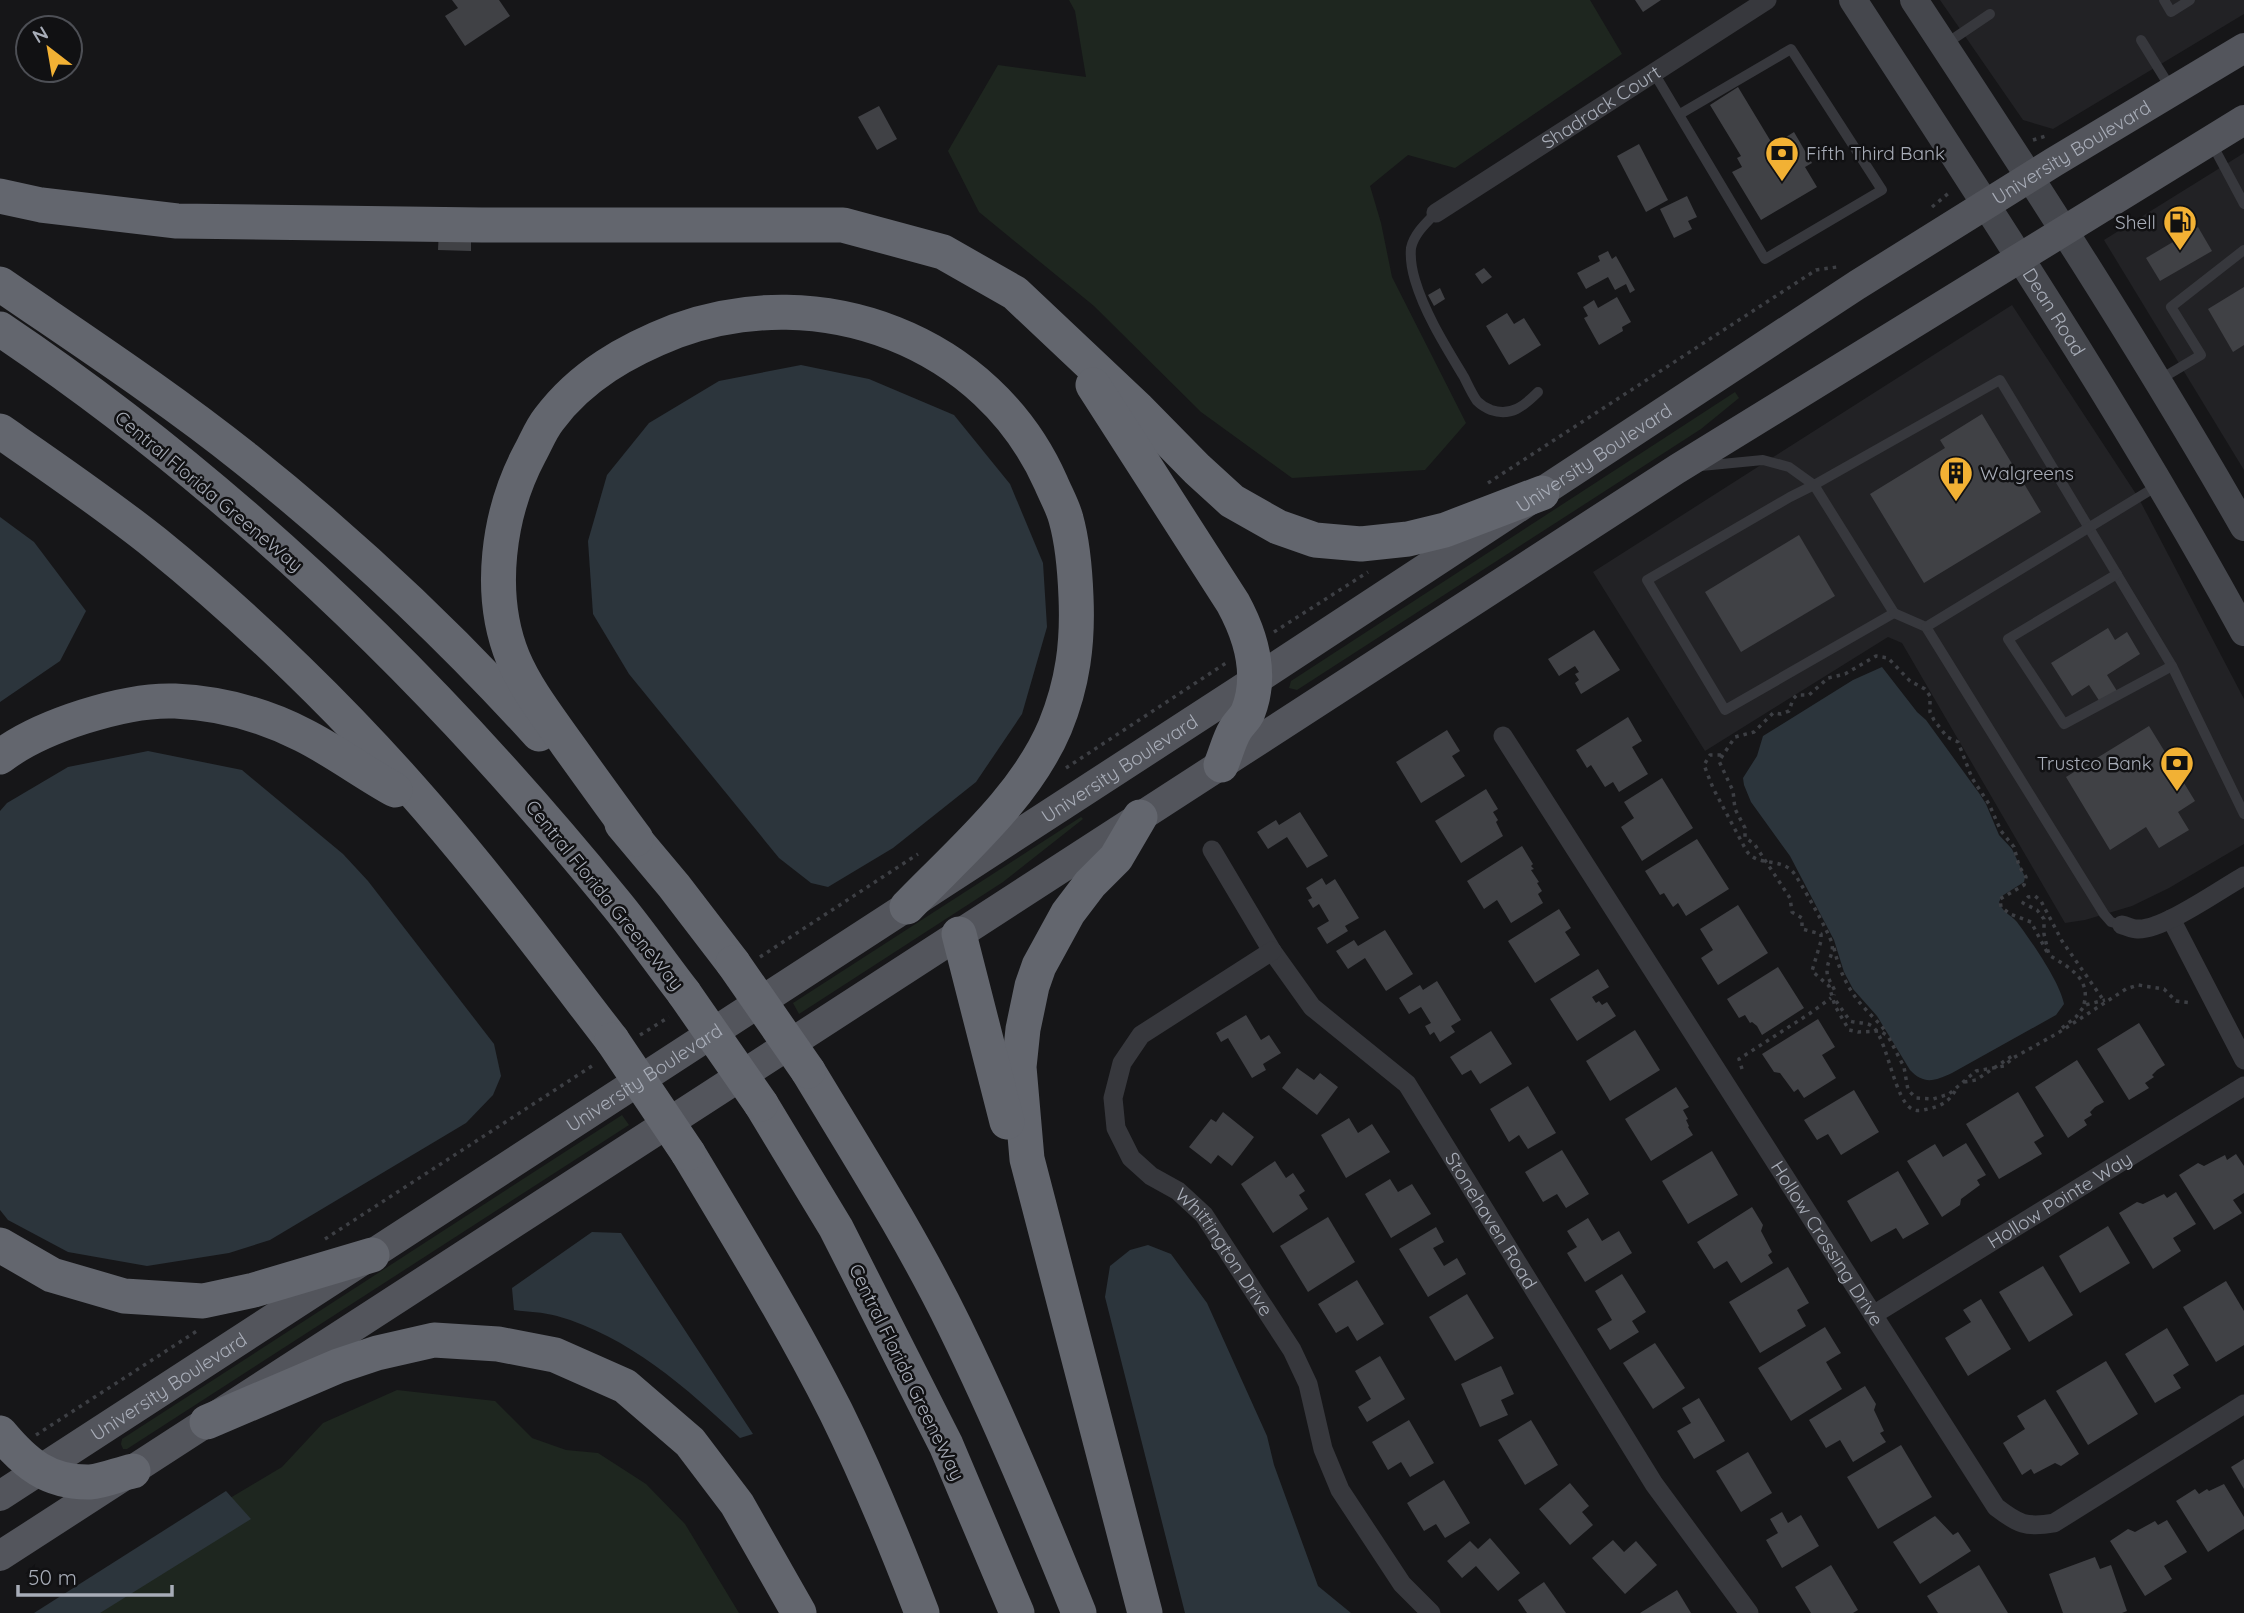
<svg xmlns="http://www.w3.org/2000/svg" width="2244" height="1613" font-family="Quicksand,sans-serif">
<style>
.built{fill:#222225}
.green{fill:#1e261f}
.water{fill:#2c353c}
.building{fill:#404145}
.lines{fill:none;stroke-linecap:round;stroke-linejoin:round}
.path{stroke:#3d3f44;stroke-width:3.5;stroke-dasharray:3.5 5;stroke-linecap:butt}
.service{stroke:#37383d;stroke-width:10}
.minor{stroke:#37383d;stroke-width:19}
.secondary{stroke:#45474d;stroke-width:28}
.primary{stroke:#53555c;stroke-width:30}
.motorway{stroke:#63666e;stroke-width:35}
.motorway-bridge{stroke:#63666e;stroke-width:35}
.labels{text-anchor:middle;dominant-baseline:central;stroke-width:5;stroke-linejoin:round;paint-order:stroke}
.street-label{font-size:19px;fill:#a8adb8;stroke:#111113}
.poi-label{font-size:19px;fill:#a8adb8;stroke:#111113;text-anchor:start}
</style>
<rect width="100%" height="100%" fill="#161618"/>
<g class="built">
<path d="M1940 0H2244V14L2053 129 2023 120Z"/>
<path d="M2244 153V470L2104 240Z"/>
<path d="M2012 305 2138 497 2244 699V844L2169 888 2132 906 2085 920 2065 923 1902 643 1888 637 1705 751 1593 572Z"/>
</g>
<g class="green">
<path d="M1069 0H1590L1622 54 1455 168 1408 155 1370 186 1381 223 1392 277 1466 423 1425 470 1292 478 1201 412 1094 306 979 212 948 151 998 65 1086 77 1075 11Z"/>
<path d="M1735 392 1739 398 1701 429 1297 690 1289 688 1291 681Z"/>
<path d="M1081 817 1083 819 1003 882 799 1014 793 1003Z"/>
<path d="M622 1115 629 1125 127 1449H123L121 1444 122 1439Z"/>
<path d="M397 1390 495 1401 532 1438 566 1450 598 1453 646 1484 685 1524 739 1613H60L103 1574 282 1467 323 1423Z"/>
</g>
<g class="water">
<path d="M801 365 869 379 954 415 1010 484 1043 563 1047 627 1022 714 976 782 893 848 828 887 811 883 779 858 629 674 593 614 588 541 607 475 649 423 719 381Z"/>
<path d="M0 517 34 542 86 611 60 661 0 702Z"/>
<path d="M1882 667 1917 712 1926 720 1979 793 1986 804 1999 835 2012 849 2025 877 2024 882 2002 896 1999 902C2002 912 2011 915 2017 922 2031 941 2060 982 2064 1004L2056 1015 1952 1073C1935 1081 1924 1085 1910 1070L1877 1016 1853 989 1844 972 1834 940 1790 856 1751 802 1744 785 1743 778 1757 756 1763 736 1853 680Z"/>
<path d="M148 751 242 770 343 854 368 881 494 1044 501 1076 493 1095 466 1123 270 1240 229 1253 147 1266 68 1252 8 1220 0 1210V811L7 803 68 767Z"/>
<path d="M592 1232 621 1233 753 1434 740 1438C687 1388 628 1336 557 1316 543 1312 528 1312 514 1310L512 1288Z"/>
<path d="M1148 1245 1171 1254 1207 1303 1267 1436 1274 1465 1318 1586 1351 1613H1185L1105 1297 1110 1266 1130 1250Z"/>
<path d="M226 1491 251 1519 100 1613H34Z"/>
</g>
<g class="building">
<path d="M452 0H499L510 16 465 46 445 16 458 8Z"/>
<path d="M1635 0H1661L1643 12Z"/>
<path d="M1738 87 1773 145 1794 132 1812 163 1805 167 1817 187 1761 220 1732 172 1742 167 1737 158 1741 156 1710 105Z"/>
<path d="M879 106 897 139 877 150 858 117Z"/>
<path d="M1639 144 1668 200 1646 212 1617 156Z"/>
<path d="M1687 196 1697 217 1688 221 1692 229 1674 238 1660 209Z"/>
<path d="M2198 227 2212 251 2160 281 2146 258Z"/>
<path d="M439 229 471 230V251L438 250Z"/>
<path d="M1608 251 1612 259 1616 256 1635 290 1630 293 1626 284 1615 290 1608 277 1586 289 1577 273 1600 261 1598 256Z"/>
<path d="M1484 268 1492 277 1482 284 1475 274Z"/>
<path d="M2244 287V345L2233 352 2208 309Z"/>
<path d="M1440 288 1445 299 1434 306 1428 295Z"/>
<path d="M1617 297 1631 322 1622 327 1623 331 1599 345 1584 318 1588 316 1583 307 1594 300 1598 308Z"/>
<path d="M1507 313 1514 324 1524 318 1541 345 1509 365 1486 326Z"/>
<path d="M1982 414 2041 512 1924 583 1870 494 1945 448 1940 440Z"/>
<path d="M1799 535 1835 596 1741 652 1705 592Z"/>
<path d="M2108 628 2115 640 2127 632 2140 654 2107 675 2117 691 2100 702 2089 685 2072 696 2051 663Z"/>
<path d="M1594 630 1620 670 1581 694 1575 683 1579 680 1575 674 1579 672 1575 666 1559 676 1548 659Z"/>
<path d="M1628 717 1642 741 1632 747 1648 774 1619 792 1613 782 1605 787 1591 765 1587 768 1576 750Z"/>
<path d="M2149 726 2195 801 2178 812 2189 830 2159 848 2146 827 2110 850 2066 777Z"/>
<path d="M1447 730 1460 751 1452 756 1465 776 1421 803 1396 762Z"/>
<path d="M1662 778 1693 828 1642 861 1621 827 1634 818 1624 802Z"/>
<path d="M1486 789 1498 809 1493 812 1498 820 1496 822 1503 836 1461 863 1435 821Z"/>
<path d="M1300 812 1328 856 1307 868 1287 837 1268 849 1257 832 1276 820 1279 825Z"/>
<path d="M1697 839 1729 889 1686 916 1678 903 1673 907 1664 893 1660 895 1645 871Z"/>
<path d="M1522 846 1533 864 1531 866 1534 869 1531 870 1539 882 1537 883 1542 891 1538 894 1543 903 1511 923 1497 900 1484 909 1467 881Z"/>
<path d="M1322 878 1326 885 1335 879 1359 918 1345 926 1348 931 1327 944 1317 928 1329 921 1319 904 1313 908 1308 900 1312 898 1306 888Z"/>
<path d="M1738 905 1768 953 1718 985 1701 958 1713 950 1700 929Z"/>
<path d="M1559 909 1571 928 1565 932 1580 955 1535 983 1508 941Z"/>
<path d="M1385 930 1413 974 1386 991 1365 958 1348 969 1336 951 1354 940 1358 946Z"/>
<path d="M1778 967 1804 1008 1762 1035 1757 1026 1752 1022 1750 1023 1745 1015 1739 1018 1727 999Z"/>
<path d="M1598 969 1609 987 1592 997 1596 1003 1599 1001 1602 1005 1607 1002 1616 1016 1577 1041 1550 999Z"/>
<path d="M1437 981 1461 1020 1451 1026 1455 1032 1440 1042 1434 1032 1430 1035 1425 1026 1431 1023 1421 1007 1409 1014 1399 998 1420 985 1423 990Z"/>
<path d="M1246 1015 1261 1040 1269 1035 1281 1053 1263 1064 1266 1070 1252 1078 1228 1038 1221 1042 1216 1033Z"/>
<path d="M1818 1019 1835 1047 1822 1055 1836 1078 1804 1098 1798 1089 1794 1092 1780 1073 1774 1072 1762 1054Z"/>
<path d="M2139 1023 2165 1065 2157 1070 2152 1075 2154 1077 2145 1083 2149 1088 2129 1100 2097 1049Z"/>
<path d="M1635 1030 1660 1070 1610 1101 1586 1061Z"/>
<path d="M1491 1031 1512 1064 1480 1084 1471 1070 1462 1075 1450 1057Z"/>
<path d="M2077 1060 2104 1102 2095 1107 2090 1112 2092 1115 2084 1120 2087 1125 2068 1138 2035 1087Z"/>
<path d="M1297 1068 1314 1080 1320 1073 1338 1087 1317 1115 1282 1088Z"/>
<path d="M1528 1086 1556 1133 1528 1149 1519 1135 1509 1142 1490 1109Z"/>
<path d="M1676 1087 1689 1107 1683 1110 1688 1119 1686 1120 1689 1126 1688 1127 1693 1135 1651 1161 1625 1119Z"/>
<path d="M1854 1090 1879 1132 1841 1155 1828 1134 1817 1140 1804 1120Z"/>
<path d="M2018 1092 2044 1136 2034 1142 2042 1154 1999 1179 1966 1124Z"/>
<path d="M1223 1112 1254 1137 1232 1166 1218 1155 1211 1164 1189 1147 1211 1119 1216 1122Z"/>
<path d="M1349 1118 1358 1133 1372 1124 1390 1152 1346 1178 1321 1135Z"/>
<path d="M1966 1143 1986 1175 1977 1180 1980 1185 1961 1199 1960 1205 1942 1217 1907 1161 1935 1144 1943 1157Z"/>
<path d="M1562 1150 1589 1194 1566 1208 1557 1194 1543 1202 1525 1172Z"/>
<path d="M1712 1151 1738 1195 1688 1224 1662 1181Z"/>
<path d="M2236 1154 2244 1166V1193L2233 1200 2242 1213 2214 1230 2179 1175 2198 1163 2204 1166 2225 1155 2227 1160Z"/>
<path d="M1275 1161 1286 1178 1293 1173 1305 1191 1299 1195 1308 1209 1273 1233 1241 1184Z"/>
<path d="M1898 1171 1929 1224 1903 1239 1896 1228 1871 1242 1847 1201Z"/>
<path d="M1390 1179 1398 1192 1412 1184 1431 1214 1391 1238 1365 1194Z"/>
<path d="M2176 1192 2196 1224 2173 1238 2181 1251 2153 1269 2119 1213 2137 1202 2143 1204 2164 1194 2167 1198Z"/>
<path d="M1752 1207 1763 1225 1761 1231 1772 1252 1768 1255 1773 1263 1741 1283 1727 1261 1714 1269 1697 1242Z"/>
<path d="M1328 1217 1355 1262 1308 1292 1280 1246Z"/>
<path d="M1588 1218 1602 1241 1619 1231 1632 1253 1585 1282 1567 1253 1577 1247 1567 1231Z"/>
<path d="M2108 1226 2130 1263 2080 1293 2059 1256Z"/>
<path d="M1436 1227 1444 1242 1433 1248 1444 1266 1457 1258 1466 1274 1428 1297 1399 1249Z"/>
<path d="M2043 1266 2073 1315 2029 1342 1999 1292Z"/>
<path d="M1788 1267 1809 1303 1797 1310 1806 1326 1760 1353 1729 1302Z"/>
<path d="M1622 1274 1646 1312 1632 1321 1639 1332 1610 1350 1597 1329 1612 1320 1595 1291Z"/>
<path d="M1357 1280 1384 1324 1357 1341 1348 1326 1336 1333 1318 1304Z"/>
<path d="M2226 1281 2244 1311V1345L2216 1362 2183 1307Z"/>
<path d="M1467 1294 1494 1338 1455 1361 1429 1317Z"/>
<path d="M1981 1299 2011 1349 1968 1376 1945 1338 1971 1322 1963 1310Z"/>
<path d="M1825 1327 1841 1353 1826 1362 1842 1389 1791 1421 1758 1368Z"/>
<path d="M2167 1328 2189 1365 2173 1375 2181 1388 2155 1403 2125 1354Z"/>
<path d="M1655 1343 1685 1388 1653 1409 1623 1363Z"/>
<path d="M1380 1356 1405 1399 1367 1422 1358 1407 1371 1399 1355 1371Z"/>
<path d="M2106 1361 2138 1414 2088 1445 2056 1391Z"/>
<path d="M1501 1366 1514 1394 1501 1400 1508 1415 1480 1427 1461 1384Z"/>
<path d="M1865 1386 1876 1404 1874 1410 1884 1431 1880 1433 1886 1442 1853 1462 1840 1440 1826 1448 1809 1420Z"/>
<path d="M1699 1398 1725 1441 1694 1459 1677 1431 1691 1423 1682 1408Z"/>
<path d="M2045 1399 2079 1454 2061 1466 2055 1463 2034 1474 2031 1469 2022 1475 2003 1443 2025 1429 2017 1416Z"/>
<path d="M1409 1420 1434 1463 1410 1477 1401 1462 1388 1470 1372 1442Z"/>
<path d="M1531 1420 1558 1465 1525 1485 1498 1440Z"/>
<path d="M1901 1445 1932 1497 1878 1529 1847 1477Z"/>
<path d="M1748 1452 1772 1493 1741 1512 1716 1471Z"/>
<path d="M2244 1459V1489L2231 1467Z"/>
<path d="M1444 1480 1470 1523 1445 1538 1436 1524 1424 1531 1407 1503Z"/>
<path d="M1570 1483 1589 1506 1582 1512 1593 1525 1570 1545 1539 1509Z"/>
<path d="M2224 1484 2244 1517V1529L2208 1552 2176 1501 2195 1489 2199 1494 2207 1489 2209 1491Z"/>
<path d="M1782 1512 1788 1523 1801 1515 1819 1546 1782 1568 1766 1540 1778 1533 1770 1519Z"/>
<path d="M1935 1516 1953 1535 1958 1532 1971 1551 1920 1584 1893 1542Z"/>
<path d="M2167 1520 2187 1552 2164 1566 2172 1579 2145 1596 2110 1541 2128 1529 2135 1532 2155 1521 2158 1525Z"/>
<path d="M1490 1538 1520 1573 1498 1591 1476 1566 1462 1578 1447 1561 1470 1541 1478 1549Z"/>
<path d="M1613 1540 1624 1552 1636 1541 1657 1565 1625 1594 1592 1558Z"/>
<path d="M2095 1557 2100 1569 2111 1565 2127 1611 2122 1613H2063L2049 1574Z"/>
<path d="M1831 1565 1858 1610 1853 1613H1811L1795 1587Z"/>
<path d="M1979 1565 2008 1613H1938L1927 1596Z"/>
<path d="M1544 1582 1566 1613H1527L1518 1600Z"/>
<path d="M1677 1590 1691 1613H1640Z"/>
</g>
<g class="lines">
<g class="path">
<path d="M2033 140 2049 135"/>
<path d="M1932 207 1950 192"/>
<path d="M1488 483 1816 270 1837 267"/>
<path d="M1274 632 1368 572"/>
<path d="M1721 755H1710L1704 765 1713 788 1746 850C1756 867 1780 857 1793 872 1799 879 1831 936 1832 944 1834 954 1827 961 1827 971 1827 978 1832 984 1835 991L1834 995"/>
<path d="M1066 768 1226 663"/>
<path d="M1834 948C1838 966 1845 983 1856 998 1865 1010 1877 1020 1886 1032"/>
<path d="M2047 952 2031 922 2010 914 2001 907 2000 899 2024 885 2026 877 2019 866 2014 847 2001 831 1989 804 1972 778 1958 742 1947 737 1934 720 1930 712V696L1925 689 1910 681 1888 658 1876 656 1845 674 1828 678 1809 695H1797L1793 699 1789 711 1781 714 1773 713 1754 732 1735 737 1719 761 1733 791 1735 809 1745 828V837L1755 845 1790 898 1792 912 1802 918V929L1821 934V941L1812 971 1829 986 1835 1006 1849 1030 1858 1032 1880 1031 1888 1036 1904 1067 1908 1090 1916 1098 1933 1099 1949 1094 1976 1071 2004 1066 2013 1058 2058 1033 2126 989 2138 985 2164 989 2176 1001 2192 1003"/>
<path d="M760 957 918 854"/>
<path d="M1836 1001 1850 1021C1859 1024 1869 1021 1875 1029 1888 1045 1895 1100 1912 1109 1917 1112 1923 1110 1928 1109 1940 1106 1948 1103 1955 1091"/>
<path d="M2084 1004C2091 978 2068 967 2049 955L2044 934V919L2037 910 2023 903 2028 897 2035 896 2041 901 2062 941 2102 998"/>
<path d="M2062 1028 2076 1017 2085 1005 2105 1000"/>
<path d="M640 1035 669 1017"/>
<path d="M1742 1069 1739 1059 1809 1014 1831 998"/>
<path d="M1964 1082 1976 1080 2012 1056"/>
<path d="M325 1239 595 1064"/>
<path d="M36 1435 200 1329"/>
</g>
<g class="service">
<path d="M2164 0 2171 12 2190 0"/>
<path d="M2141 40 2170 87"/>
<path d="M1947 43 1990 14"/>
<path d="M1654 73 1765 259 1882 190 1791 49 1680 114"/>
<path d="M2212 144 2244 204"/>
<path d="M1436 213C1426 223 1414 234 1411 248 1410 259 1412 270 1415 280 1425 314 1446 347 1464 377 1468 385 1472 394 1477 401 1481 405 1486 408 1491 410 1511 417 1524 406 1538 392"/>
<path d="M2159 380 2201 355 2171 307 2244 250"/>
<path d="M1701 466 1763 460 1789 467 1814 485 1894 613 1725 710 1647 580 1790 497 1814 485 2000 380 2172 666 2244 814"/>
<path d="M2117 574 2008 639 2064 724 2172 666"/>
<path d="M1894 613 1926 627 2104 914 2111 922 2122 925"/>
<path d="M1926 627 2157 486"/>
</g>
<g class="minor">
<path id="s1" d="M1436 213 1767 0"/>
<path id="s2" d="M1503 736 1996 1507C2018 1524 2026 1528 2054 1523L2244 1404"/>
<path id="s3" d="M1212 850 1272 951 1312 1007 1407 1084 1654 1484 1749 1613"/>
<path d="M2171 919 2244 1060"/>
<path d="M2122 925C2127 926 2132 929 2137 929 2162 931 2221 889 2244 876"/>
<path id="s4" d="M1272 951 1141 1035 1122 1063 1113 1098 1116 1128 1131 1158 1151 1176 1178 1191 1204 1215 1292 1350 1308 1384 1323 1449 1340 1490 1402 1584 1431 1613"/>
<path id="s5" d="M1873 1315 2244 1086"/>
</g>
<g class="secondary">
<path id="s6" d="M1853 0C1988 208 2125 414 2244 632"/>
<path d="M1914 0C2028 173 2141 347 2244 527"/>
</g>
<g class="primary">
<path id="s7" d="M0 1496 1254 681 1857 285 2054 162 2244 48"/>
<path d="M0 1556 1677 469 2244 120"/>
</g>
<g class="motorway">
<path d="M0 196 41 205 177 221 482 225H843L943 252 1015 293 1138 409 1197 469 1232 501 1278 527 1315 540 1361 544 1408 539 1445 530 1542 493"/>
<path d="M0 284C83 341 167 396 246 459 350 542 449 635 539 734"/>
<path d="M0 329C232 485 437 684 613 900 638 930 660 962 684 993"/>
<path d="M1093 385 1233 603C1251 636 1263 674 1248 712 1245 719 1239 723 1235 730 1229 740 1226 753 1221 765"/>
<path d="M0 431C52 467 105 503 155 543 250 620 348 715 428 808 493 883 552 962 612 1040"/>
<path d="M0 757C40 726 125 699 175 701 219 703 264 715 303 735 335 751 364 773 395 790"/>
<path d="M1140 817 1116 858 1090 884 1068 913 1039 966 1032 986 1023 1029 1019 1067 1027 1159 1145 1613"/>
<path d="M622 824 674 886 733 963"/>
<path d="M636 839C613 808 590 776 567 744 548 717 526 689 513 658 487 594 498 513 530 453 536 442 541 429 549 419 581 376 627 350 676 331 820 278 988 340 1051 483 1056 495 1063 507 1066 519 1073 544 1075 571 1076 597 1078 643 1073 683 1055 727 1025 798 959 853 907 907"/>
<path d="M959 934 1007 1122"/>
<path d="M808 1071C858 1154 911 1237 954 1325 1000 1419 1040 1516 1079 1613"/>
<path d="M761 1104 836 1228 946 1445 1017 1613"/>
<path d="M688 1153C739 1238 791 1323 836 1412 868 1477 896 1545 922 1613"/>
<path d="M0 1245 52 1275 124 1296 203 1301 254 1290 372 1255"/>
<path d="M207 1422 338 1366 377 1353 434 1340 498 1344 555 1355 625 1386 690 1442 737 1504 799 1613"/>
<path d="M0 1433C25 1463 48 1483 90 1482 104 1481 119 1474 133 1471"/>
</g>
<g class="motorway-bridge">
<path d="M733 963 808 1071"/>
<path d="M684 993 761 1104"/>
<path d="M612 1040 688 1153"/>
</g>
</g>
<defs>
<g id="bank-pin" transform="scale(1.75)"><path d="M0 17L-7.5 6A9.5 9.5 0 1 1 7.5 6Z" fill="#f2b134" stroke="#111113"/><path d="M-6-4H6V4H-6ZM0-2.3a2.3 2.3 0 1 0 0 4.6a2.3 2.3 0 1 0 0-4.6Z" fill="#111"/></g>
<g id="fuel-pin" transform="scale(1.75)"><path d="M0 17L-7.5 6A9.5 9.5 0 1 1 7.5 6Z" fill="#f2b134" stroke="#111113"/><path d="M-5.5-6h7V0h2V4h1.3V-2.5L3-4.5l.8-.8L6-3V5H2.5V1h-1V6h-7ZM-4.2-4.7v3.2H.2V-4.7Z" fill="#111"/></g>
<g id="building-pin" transform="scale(1.75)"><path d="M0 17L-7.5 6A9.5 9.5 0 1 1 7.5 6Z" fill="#f2b134" stroke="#111113"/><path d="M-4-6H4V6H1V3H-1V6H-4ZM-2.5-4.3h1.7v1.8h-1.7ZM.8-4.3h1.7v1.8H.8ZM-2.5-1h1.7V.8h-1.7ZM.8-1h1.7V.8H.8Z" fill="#111"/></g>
</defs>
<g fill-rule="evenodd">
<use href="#bank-pin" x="1782" y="153"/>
<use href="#fuel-pin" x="2180" y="222"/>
<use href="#building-pin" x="1956" y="473"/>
<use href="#bank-pin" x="2177" y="763"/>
</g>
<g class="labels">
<g class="street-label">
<text stroke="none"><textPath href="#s1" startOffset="196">Shadrack Court</textPath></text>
<text stroke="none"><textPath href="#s7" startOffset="2469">University Boulevard</textPath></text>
<text stroke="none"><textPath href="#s6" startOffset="371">Dean Road</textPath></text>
<text stroke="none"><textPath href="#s7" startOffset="1902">University Boulevard</textPath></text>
<text transform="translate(209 491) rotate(40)">Central Florida GreeneWay</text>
<text stroke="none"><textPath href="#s7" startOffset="1335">University Boulevard</textPath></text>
<text transform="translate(605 895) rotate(51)">Central Florida GreeneWay</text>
<text stroke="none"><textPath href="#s7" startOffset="768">University Boulevard</textPath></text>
<text stroke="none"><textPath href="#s5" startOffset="219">Hollow Pointe Way</textPath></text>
<text stroke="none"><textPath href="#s3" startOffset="469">Stonehaven Road</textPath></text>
<text stroke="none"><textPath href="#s2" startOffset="602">Hollow Crossing Drive</textPath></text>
<text stroke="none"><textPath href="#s4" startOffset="424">Whittington Drive</textPath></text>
<text transform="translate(907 1372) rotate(64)">Central Florida GreeneWay</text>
<text stroke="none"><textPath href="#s7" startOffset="201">University Boulevard</textPath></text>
</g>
<g class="poi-label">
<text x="1806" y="153">Fifth Third Bank</text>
<text x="2156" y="222" text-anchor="end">Shell</text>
<text x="1980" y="473">Walgreens</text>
<text x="2152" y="763" text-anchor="end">Trustco Bank</text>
</g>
</g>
<g transform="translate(49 49) rotate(329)"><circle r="33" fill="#111113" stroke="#4d4f55" stroke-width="2"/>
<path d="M0-5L12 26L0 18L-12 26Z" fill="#f2b134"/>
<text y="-10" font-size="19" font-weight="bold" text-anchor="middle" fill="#a8adb8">N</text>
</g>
<path d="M18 1585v10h154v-10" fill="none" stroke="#a8adb8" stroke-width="3.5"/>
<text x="28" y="1585" font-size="21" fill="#a8adb8" stroke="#111113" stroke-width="5" paint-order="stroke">50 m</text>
</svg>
